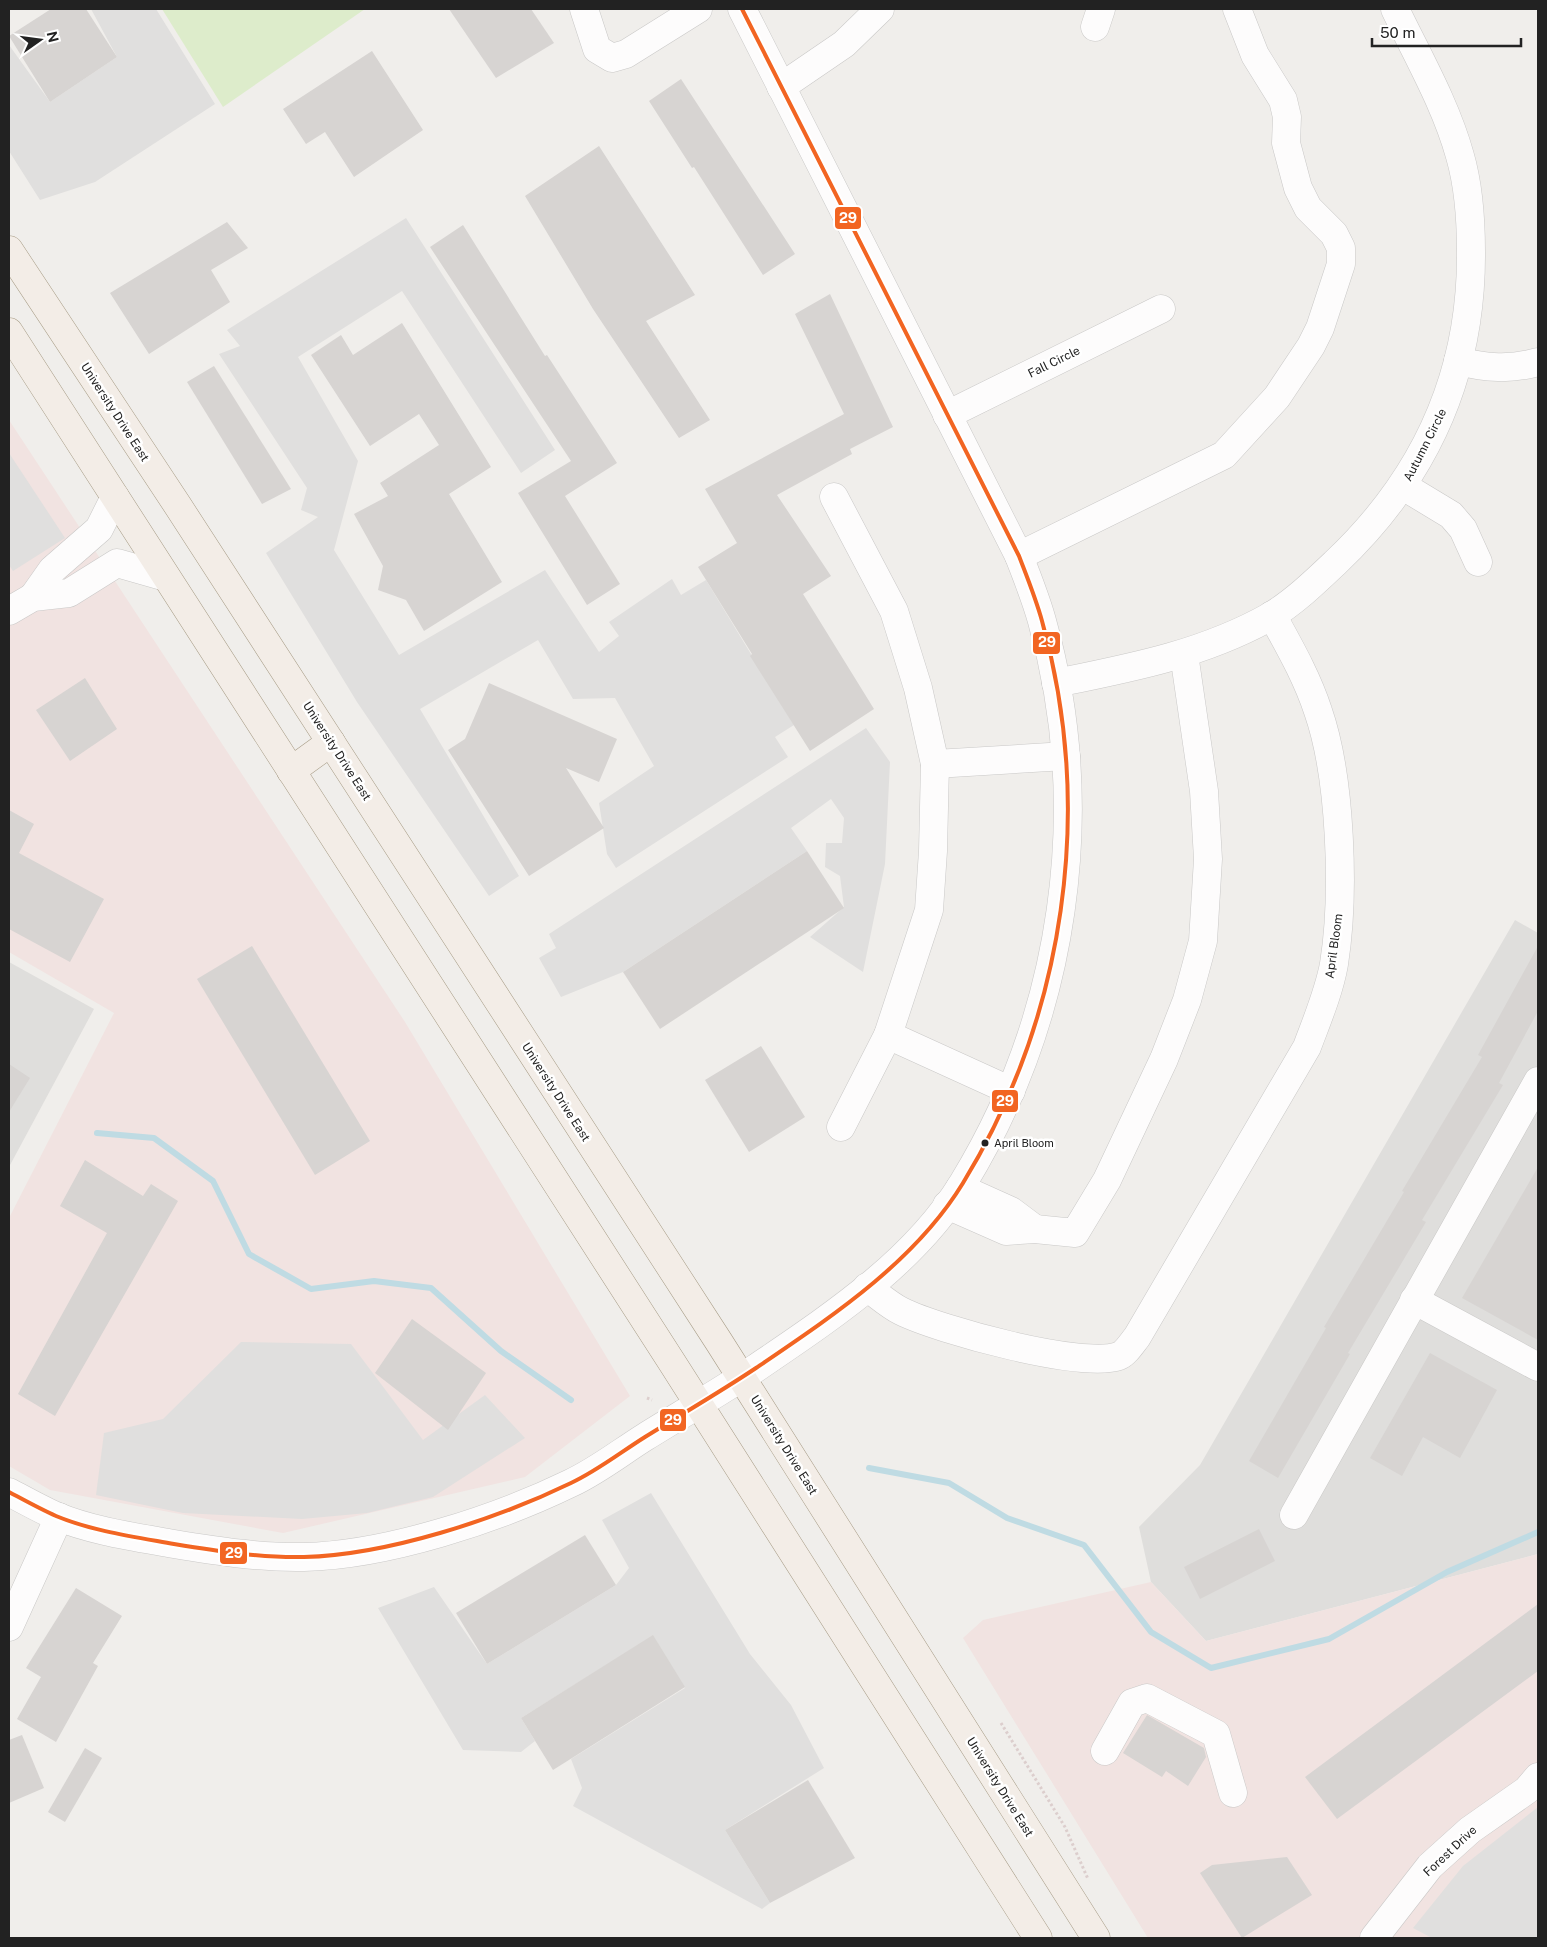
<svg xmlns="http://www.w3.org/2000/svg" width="1547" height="1947" font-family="'Public Sans',sans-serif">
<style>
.residential{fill:#dfdedc}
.commercial{fill:#f1e3e1}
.grass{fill:#ddeccb}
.parking{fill:#e0dfde}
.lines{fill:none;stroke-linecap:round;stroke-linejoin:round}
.stream{stroke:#bfdbe3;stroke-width:6}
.building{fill:#d7d4d2}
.minor-casing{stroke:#c9c8c7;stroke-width:29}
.major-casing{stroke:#a79c86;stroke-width:29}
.path{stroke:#dccecd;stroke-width:3;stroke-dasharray:2.5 2.5;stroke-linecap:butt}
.minor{stroke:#fdfcfc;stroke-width:28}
.major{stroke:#f3ede7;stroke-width:28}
.bus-1-casing{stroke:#fff;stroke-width:8}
.bus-1{stroke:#f26522;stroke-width:4}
.bus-dot{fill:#222;stroke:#fff;stroke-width:2}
.labels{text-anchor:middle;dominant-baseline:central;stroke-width:5;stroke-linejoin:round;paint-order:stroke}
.bus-label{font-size:11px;fill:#222;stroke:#fff;text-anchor:start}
.street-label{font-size:12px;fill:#222;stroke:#fff}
.line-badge{stroke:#fff;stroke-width:2}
.badge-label{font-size:14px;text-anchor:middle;font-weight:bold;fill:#fff}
</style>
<rect width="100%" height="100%" fill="#f0eeeb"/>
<g class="residential">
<path d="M1515 920 1538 933V1554L1206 1641 1151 1582 1139 1527 1200 1465Z"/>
<path d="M9 962 94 1009 9 1167Z"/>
</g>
<g class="commercial">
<path d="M9 420 405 1022 630 1396 525 1477 283 1533 50 1490 9 1466V1218L114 1013 9 952Z"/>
<path d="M1538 1554V1938H1148L963 1638 983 1620 1151 1582 1206 1641Z"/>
</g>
<path class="grass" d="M162 9H365L223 107Z"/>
<g class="parking">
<path d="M91 9H156L215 104 95 182 40 200 9 151V45L50 102 117 57Z"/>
<path d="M406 218 555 450 521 473 402 291 298 357 358 461 334 550 399 655 545 570 599 652 619 636 609 622 672 579 681 595 706 580 794 725 775 737 788 757 616 868 607 854 599 803 654 766 615 698 573 699 538 640 420 709 519 876 489 896 357 702 266 553 318 517 301 510 307 488 219 354 240 346 227 330Z"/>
<path d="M9 453 65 538 13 571 9 565Z"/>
<path d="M866 728 890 762 885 864 863 972 810 937 844 907 840 876 825 867 826 843H842L844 818 831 799 791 828 807 851 623 972 561 997 539 958 556 948 549 934Z"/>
<path d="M241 1342 351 1344 423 1440 485 1395 525 1438 433 1497 367 1513 302 1519 183 1513 96 1495 104 1433 163 1419Z"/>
<path d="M651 1493 750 1654 791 1705 824 1768 725 1830 770 1903 762 1909 573 1806 582 1788 571 1759 685 1688 653 1636 521 1718 535 1741 521 1752 463 1750 378 1608 434 1587 487 1664 616 1585 629 1568 602 1520Z"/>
<path d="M1538 1807V1938H1432L1413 1928 1463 1866Z"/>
</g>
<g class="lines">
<g class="stream">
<path d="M97 1133 154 1138 213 1181 249 1254 311 1289 374 1281 431 1288 501 1351 571 1400"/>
<path d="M869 1468 949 1483 1007 1518 1084 1545 1151 1632 1211 1668 1329 1639 1447 1572 1538 1532"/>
</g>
</g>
<g class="building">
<path d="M51 9H86L117 57 50 102 9 36Z"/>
<path d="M449 9H531L554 43 496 78Z"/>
<path d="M372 51 423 130 354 177 325 132 306 144 283 109Z"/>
<path d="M681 79 795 254 763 275 694 167 692 168 649 101Z"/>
<path d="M599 146 695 295 646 321 710 420 679 438 593 309 525 196Z"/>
<path d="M227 222 248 248 211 270 230 302 149 354 110 293Z"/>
<path d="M463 225 545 356 547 355 617 463 565 496 620 584 587 605 518 493 571 461 430 247Z"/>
<path d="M830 294 893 427 850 449 852 454 777 495 831 576 803 594 874 709 810 751 750 656 752 654 698 567 737 543 705 489 844 414 795 314Z"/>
<path d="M402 323 491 467 449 494 502 582 424 631 406 600 378 590 383 566 354 514 388 496 380 483 439 445 419 414 370 446 311 355 341 335 353 355Z"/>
<path d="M214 366 291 489 262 504 187 382Z"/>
<path d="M85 678 117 729 70 761 36 710Z"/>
<path d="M489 683 617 739 599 782 566 768 604 828 529 876 448 750 465 739Z"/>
<path d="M9 810 34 824 19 853 104 899 70 962 9 929Z"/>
<path d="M807 851 844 908 660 1029 623 972Z"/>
<path d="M252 946 370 1141 315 1175 197 979Z"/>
<path d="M1538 946V1011L1499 1083 1503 1085 1422 1220 1426 1222 1348 1353 1350 1354 1278 1478 1249 1461 1326 1328 1324 1327 1404 1192 1402 1191 1482 1057 1478 1055Z"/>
<path d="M761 1046 805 1117 749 1152 705 1080Z"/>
<path d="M9 1064 30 1078 9 1112Z"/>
<path d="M85 1160 143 1196 151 1184 178 1201 55 1416 18 1394 107 1233 60 1206Z"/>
<path d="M1538 1167V1340L1462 1298Z"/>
<path d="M412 1319 486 1373 448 1430 375 1373Z"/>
<path d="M1430 1353 1497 1390 1460 1458 1423 1437 1402 1476 1370 1458Z"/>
<path d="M1259 1529 1275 1561 1200 1599 1184 1567Z"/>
<path d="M585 1535 616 1585 487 1664 456 1613Z"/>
<path d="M76 1588 122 1616 93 1663 98 1666 56 1742 17 1719 41 1677 26 1668Z"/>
<path d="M1538 1604V1671L1337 1819 1305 1777Z"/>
<path d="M653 1635 685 1687 553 1770 521 1718Z"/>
<path d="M1147 1715 1204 1748 1206 1757 1188 1786 1166 1771 1162 1777 1123 1753Z"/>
<path d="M22 1735 44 1788 9 1803V1740Z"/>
<path d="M85 1748 102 1758 65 1822 48 1812Z"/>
<path d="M808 1780 855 1858 770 1903 725 1830Z"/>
<path d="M1287 1857 1312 1895 1242 1938 1200 1873 1212 1865Z"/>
</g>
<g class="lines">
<g class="minor-casing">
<g id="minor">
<path d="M584 9 597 49 612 58 626 54 698 9"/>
<path d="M1095 27 1101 9"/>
<path d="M781 87 844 44 880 9"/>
<path d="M1458 361C1486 368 1510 370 1538 362"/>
<path d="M947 415 1161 309"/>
<path d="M1403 486 1451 515 1463 529 1478 562"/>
<path d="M834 497 894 611 918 688 935 764 933 851 929 910 888 1035 841 1127"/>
<path d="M1019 556 1224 455 1277 397 1311 346 1320 328 1341 264V248L1334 234 1308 208 1298 188 1286 143 1287 117 1283 100 1255 55 1237 9"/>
<path d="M33 597 52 570 99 529 115 497"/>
<path d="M9 611 33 597 69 593 117 563 166 577"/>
<path d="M1056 683C1130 668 1204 654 1271 616 1294 602 1315 582 1335 563 1424 479 1472 376 1471 252 1471 221 1469 187 1460 156 1446 105 1418 57 1395 9"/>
<path d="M935 764 1066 756"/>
<path d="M888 1035 1011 1091"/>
<path d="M960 1188 1011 1211 1035 1229"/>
<path d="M947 1205 1006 1231 1035 1229 1075 1233 1107 1180 1164 1059 1187 1000 1203 941 1208 859 1204 791 1184 654"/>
<path d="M867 1287C878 1295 889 1305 901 1311 939 1330 1082 1369 1119 1356 1126 1353 1132 1343 1137 1337L1307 1047C1317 1020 1329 992 1334 964 1345 894 1341 777 1318 711 1307 677 1289 646 1272 615"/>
<path d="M1414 1300 1538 1367"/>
<path d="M9 1492C24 1500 40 1509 56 1516 92 1531 135 1537 174 1544 217 1551 261 1558 304 1557 387 1555 497 1519 571 1483 597 1471 621 1452 645 1437 682 1414 720 1392 756 1368 831 1317 915 1262 963 1183 1065 1016 1095 811 1042 621 1036 599 1027 577 1019 556L742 9"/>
<path d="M1294 1515 1538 1081"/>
<path d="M9 1627 59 1517"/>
<path d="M1105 1751 1132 1703 1147 1698 1216 1734 1233 1793"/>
<path d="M1374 1938 1430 1866 1470 1830 1527 1790 1538 1777"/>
</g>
</g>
<g class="major-casing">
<g id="major">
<path d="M9 250 178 506 719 1342 1096 1938"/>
<path d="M9 332 673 1364 1038 1938"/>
<path d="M291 771 331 742"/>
</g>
</g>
<g class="path">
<path d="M647 1398 652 1400"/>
<path d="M1001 1723 1065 1827 1088 1879"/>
</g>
<use href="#minor" class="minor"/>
<use href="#major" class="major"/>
<g class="bus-1-casing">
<path id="bus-1" d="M9 1492C24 1500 40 1509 56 1516 92 1531 135 1537 174 1544 217 1551 261 1558 304 1557 387 1555 497 1519 571 1483 597 1471 621 1452 645 1437 682 1414 720 1392 756 1368 831 1317 915 1262 963 1183 1065 1016 1095 811 1042 621 1036 599 1027 577 1019 556L742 9"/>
</g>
<use href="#bus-1" class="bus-1"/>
</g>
<circle class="bus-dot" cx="985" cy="1143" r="4.5"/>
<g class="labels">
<g class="bus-label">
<text x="994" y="1143">April Bloom</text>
</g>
<g class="street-label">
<text transform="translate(1054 362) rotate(-26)">Fall Circle</text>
<text transform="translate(115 412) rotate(57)">University Drive East</text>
<text transform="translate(1425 445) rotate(-63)">Autumn Circle</text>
<text transform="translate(337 751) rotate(57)">University Drive East</text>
<text transform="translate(1334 946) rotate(-82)">April Bloom</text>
<text transform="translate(556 1092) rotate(57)">University Drive East</text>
<text transform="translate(784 1445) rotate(58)">University Drive East</text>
<text transform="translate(1000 1787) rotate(58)">University Drive East</text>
<text transform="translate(1450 1851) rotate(-43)">Forest Drive</text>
</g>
</g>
<g class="line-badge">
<rect x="834" y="206" width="28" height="24" rx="5" fill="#f26522"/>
<rect x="1032" y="631" width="29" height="24" rx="5" fill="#f26522"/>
<rect x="991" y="1089" width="28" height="24" rx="5" fill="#f26522"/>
<rect x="659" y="1408" width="28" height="24" rx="5" fill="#f26522"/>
<rect x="219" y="1541" width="29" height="24" rx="5" fill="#f26522"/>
</g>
<g class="badge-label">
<text x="848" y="223">29</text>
<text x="1047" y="647">29</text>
<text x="1005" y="1106">29</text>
<text x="673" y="1425">29</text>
<text x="234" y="1558">29</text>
</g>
<rect width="1547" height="1947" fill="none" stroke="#222222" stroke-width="20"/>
<g transform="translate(40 40) rotate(76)" stroke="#ffffff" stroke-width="4" paint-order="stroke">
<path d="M0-4L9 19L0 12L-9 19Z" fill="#222222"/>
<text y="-8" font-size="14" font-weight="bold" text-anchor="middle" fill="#222222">N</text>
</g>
<path d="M1372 38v8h149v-8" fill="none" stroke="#222222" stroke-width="2.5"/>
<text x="1380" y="38" font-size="15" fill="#222222" stroke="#ffffff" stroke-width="4" paint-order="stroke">50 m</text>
</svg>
